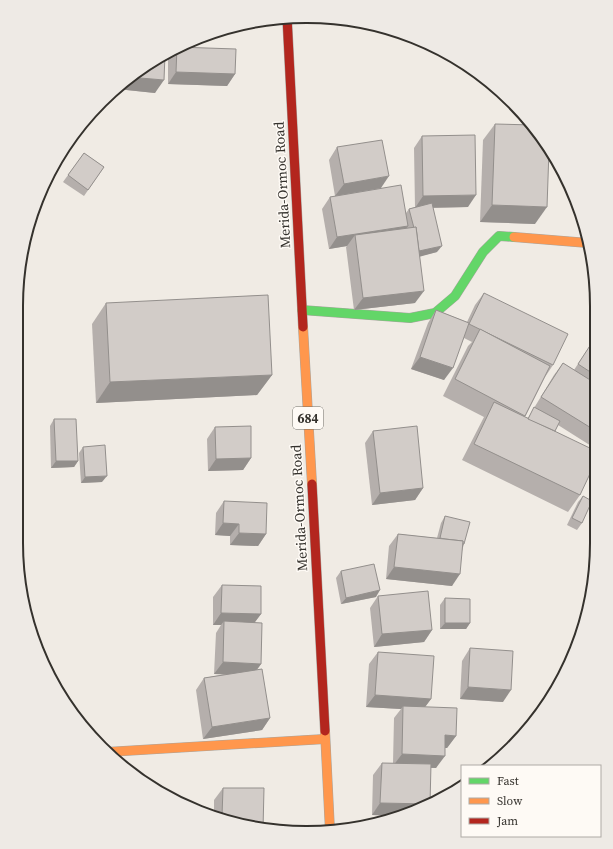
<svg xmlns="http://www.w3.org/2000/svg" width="613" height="849" font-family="'Source Serif 4',serif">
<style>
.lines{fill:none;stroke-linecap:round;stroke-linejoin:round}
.fast-casing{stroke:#a7a49e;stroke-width:10}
.slow-casing{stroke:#a7a49e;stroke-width:10}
.jam-casing{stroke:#a7a49e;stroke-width:10}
.fast{stroke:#63d668;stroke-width:9}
.slow{stroke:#ff974d;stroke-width:9}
.jam{stroke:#b3261e;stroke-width:9}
.wall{fill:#b5afac}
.shaded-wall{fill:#938f8c}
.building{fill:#d2ccc8;stroke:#938f8c}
.labels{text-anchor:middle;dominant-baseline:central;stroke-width:3;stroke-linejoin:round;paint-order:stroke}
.shield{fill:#fefaf5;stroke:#716e69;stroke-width:1}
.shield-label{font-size:13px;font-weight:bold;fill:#35322d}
.street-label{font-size:14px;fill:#35322d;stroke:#fefaf5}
.rim{fill:none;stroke:#35322d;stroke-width:2}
</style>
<rect width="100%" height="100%" fill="#f0ebe4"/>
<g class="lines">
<g class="fast-casing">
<path id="fast" d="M302 310 410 318 435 313 455 296 483 252 499 236 514 237"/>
</g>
<g class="slow-casing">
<g id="slow">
<path d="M514 237 588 243"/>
<path d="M303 327 312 484"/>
<path d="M325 731 330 831"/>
<path d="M107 752 325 739"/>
</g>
</g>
<g class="jam-casing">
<g id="jam">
<path d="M287 17 303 327"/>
<path d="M312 484 325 731"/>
</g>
</g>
<use href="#fast" class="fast"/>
<use href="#slow" class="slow"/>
<use href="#jam" class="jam"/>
</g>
<g class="wall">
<path d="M193 45 191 47 235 74 227 86 168 84V59L170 56H165L155 93 117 89 129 76 178 46Z"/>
<path d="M495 124 535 224 480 222 483 140Z"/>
<path d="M422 136 468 207 433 208 437 252 420 256 415 303 354 310 346 247 347 246 329 249 322 209 330 197 335 196 329 160 337 147 381 188 406 213 409 209 415 207 414 148Z"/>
<path d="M84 153 104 167 84 196 63 182Z"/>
<path d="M484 293 553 365 545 377 525 417 528 418 554 375 563 363 574 370 595 338 596 449 558 425 555 431 580 495 568 512 462 460 484 417 443 396 468 346 472 342 464 338 444 380 411 369 428 323 436 310 467 322 475 305Z"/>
<path d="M106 303 272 375 257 395 96 403 92 324Z"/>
<path d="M54 419 78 461 74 467 51 468 50 426Z"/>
<path d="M215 427 251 458 243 470 208 471 207 439Z"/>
<path d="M373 431 423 488 415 500 372 505 365 443Z"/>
<path d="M83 447 102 482 81 483 79 453Z"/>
<path d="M583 496 582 523 577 530 567 525 578 502Z"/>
<path d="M224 501 266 534 258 546 230 545V536L215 535 216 513Z"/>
<path d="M445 516 464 544 452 586 386 579 389 546 398 534 437 538 441 523Z"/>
<path d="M341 571 376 597 341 604 336 578Z"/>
<path d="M222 585 261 614 255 622 261 664 257 670 270 718 262 730 203 739 196 690 204 678 226 674H214L216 633 221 625H213V597Z"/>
<path d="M378 596 432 630 424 642 374 647 370 608Z"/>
<path d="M445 598 470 623 466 629H440V605Z"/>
<path d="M470 648 503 702 460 699 462 661Z"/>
<path d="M378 652 431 699 425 707 456 736 447 748H445L436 768H431L417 811 400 816 372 815 373 775 382 763H393L394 718 401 709 366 707 369 664Z"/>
<path d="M223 788 263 829 214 814V800Z"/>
</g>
<g class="shaded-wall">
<path d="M251 23 249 26 239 25Z"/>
<path d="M183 44 193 45 184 57 177 47Z"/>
<path d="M177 47 170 56 163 55Z"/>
<path d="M176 72 235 74 227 86 168 84Z"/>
<path d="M128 77 164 80 155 93 117 89Z"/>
<path d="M389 176 381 188 335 196 344 184Z"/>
<path d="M476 195 468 207 415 208 423 196Z"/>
<path d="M492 205 547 207 535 224 480 222Z"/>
<path d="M408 226 400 238 355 235 347 246 329 249 337 237Z"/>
<path d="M442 246 437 252 415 258 419 251Z"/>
<path d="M424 291 415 303 354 310 363 298Z"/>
<path d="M420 357 453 368 444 380 411 369Z"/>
<path d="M272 375 257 395 96 403 110 382Z"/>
<path d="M251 458 243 470 208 471 216 459Z"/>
<path d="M56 461H78L74 467 51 468Z"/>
<path d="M107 476 102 482 81 483 85 477Z"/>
<path d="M423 488 415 500 372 505 380 493Z"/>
<path d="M223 523 239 524 230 536 215 535Z"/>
<path d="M239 533 266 534 258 546 230 545Z"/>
<path d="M394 567 460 574 452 586 386 579Z"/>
<path d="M380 590 376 597 341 604 346 598Z"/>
<path d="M221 613 261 614 252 626 224 621 221 625H213Z"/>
<path d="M445 623H470L466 629H440Z"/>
<path d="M432 630 424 642 374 647 382 634Z"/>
<path d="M223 662 261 664 252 676 214 674Z"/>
<path d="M468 687 511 690 503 702 460 699Z"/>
<path d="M375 695 431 699 422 711 403 706 401 709 366 707Z"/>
<path d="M270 718 262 730 203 739 212 727Z"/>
<path d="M445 735 456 736 447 748H437Z"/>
<path d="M402 754 445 756 436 768 393 766Z"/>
<path d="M380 803 430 804 417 811 400 816 372 815Z"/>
</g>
<g class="building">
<path d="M193 40V45L183 44Z"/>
<path d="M177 47 236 49 235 74 176 72Z"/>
<path d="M165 54 164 80 128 77 129 76Z"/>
<path d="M495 124 533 125 537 129 549 150 547 207 492 205Z"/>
<path d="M475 135 476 195 423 196 422 136Z"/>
<path d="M382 140 389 176 344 184 337 147Z"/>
<path d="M84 153 104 167 88 190 68 175Z"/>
<path d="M401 185 408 226 337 237 330 197Z"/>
<path d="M432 203 442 246 419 251 416 227 414 228 409 209Z"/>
<path d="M416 227 424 291 363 298 355 235Z"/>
<path d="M484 293 568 334 553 365 469 324Z"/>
<path d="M268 295 272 375 110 382 106 303Z"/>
<path d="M436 310 469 323 453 368 420 357Z"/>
<path d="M480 329 550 366 525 416 455 379Z"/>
<path d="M595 338V375L578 364Z"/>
<path d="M563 363 595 383 596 431 541 397Z"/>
<path d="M494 402 596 451V461L580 495 474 444Z"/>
<path d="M534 407 560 421 555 431 528 419Z"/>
<path d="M54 419H76L78 461H56Z"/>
<path d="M251 426V458L216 459 215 427Z"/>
<path d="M417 426 423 488 380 493 373 431Z"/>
<path d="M105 445 107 476 85 477 83 447Z"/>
<path d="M583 496 592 501 582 523 572 518Z"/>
<path d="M224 501 267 503 266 534 239 533V524L223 523Z"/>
<path d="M445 516 470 522 464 544H463V541L445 539 440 538Z"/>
<path d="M398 534 463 541 460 574 394 567Z"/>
<path d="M374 564 380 590 346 598 341 571Z"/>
<path d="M222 585 261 586V614L221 613Z"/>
<path d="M428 591 432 630 382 634 378 596Z"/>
<path d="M445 598 470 599V623H445Z"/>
<path d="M224 621 262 623 261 664 223 662Z"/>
<path d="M470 648 513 651 511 690 468 687Z"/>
<path d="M378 652 434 656 431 699 375 695Z"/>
<path d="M262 669 270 718 212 727 204 678Z"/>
<path d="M403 706 457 708 456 736 445 735V756L402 754Z"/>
<path d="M382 763 431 764 430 804 380 803Z"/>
<path d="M223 788H264L263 829 222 816Z"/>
<path d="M177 795V802L167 796Z"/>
</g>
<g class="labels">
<rect class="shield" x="293" y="407" width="30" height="22" rx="3"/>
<g class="shield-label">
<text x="308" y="418">684</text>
</g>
<g class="street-label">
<text transform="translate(282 185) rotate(-93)">Merida-Ormoc Road</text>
<text transform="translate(299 508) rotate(-93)">Merida-Ormoc Road</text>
</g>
</g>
<path d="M0 0H613V849H0ZM306 23H307A283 283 0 0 1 590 306V543A283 283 0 0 1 307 826H306A283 283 0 0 1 23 543V306A283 283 0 0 1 306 23Z" fill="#eeeae5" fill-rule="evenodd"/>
<path class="rim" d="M306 23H307A283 283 0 0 1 590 306V543A283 283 0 0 1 307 826H306A283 283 0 0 1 23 543V306A283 283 0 0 1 306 23Z"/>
<rect x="461" y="765" width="140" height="72" fill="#fefaf5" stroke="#aeaaa5"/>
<rect x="469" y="778" width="20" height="6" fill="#63d668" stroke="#aeaaa5"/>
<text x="497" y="785" font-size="12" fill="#35322d">Fast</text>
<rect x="469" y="798" width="20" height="6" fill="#ff974d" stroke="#aeaaa5"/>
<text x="497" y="805" font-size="12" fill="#35322d">Slow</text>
<rect x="469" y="818" width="20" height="6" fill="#b3261e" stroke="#aeaaa5"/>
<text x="497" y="825" font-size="12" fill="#35322d">Jam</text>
</svg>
